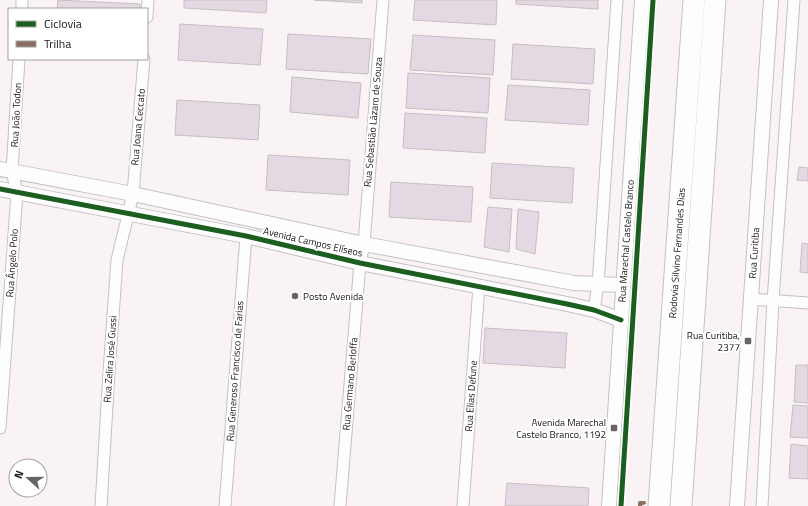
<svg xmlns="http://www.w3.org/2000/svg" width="808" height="506" font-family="'Titillium Web',sans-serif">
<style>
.building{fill:#e4d9e2;stroke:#c4bfc2}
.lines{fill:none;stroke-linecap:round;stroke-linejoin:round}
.minor-casing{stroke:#c5c0c2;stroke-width:13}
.tertiary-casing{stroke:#c5c0c2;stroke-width:16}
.motorway-casing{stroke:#c5c0c2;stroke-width:23}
.minor{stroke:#fefdfe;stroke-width:11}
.tertiary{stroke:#fefdfe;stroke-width:14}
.motorway{stroke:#fefdfe;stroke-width:21}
.quiet{stroke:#8d6e63;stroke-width:4;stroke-dasharray:8 4;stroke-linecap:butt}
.cycleway-casing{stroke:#fff;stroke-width:8}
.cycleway{stroke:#1b5e20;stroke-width:5}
.poi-dot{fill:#686365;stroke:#fff;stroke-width:1.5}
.labels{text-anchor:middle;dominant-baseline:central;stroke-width:4;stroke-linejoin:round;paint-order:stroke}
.street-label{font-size:10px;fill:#191517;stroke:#fff}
.poi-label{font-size:10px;fill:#191517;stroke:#fff;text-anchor:end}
</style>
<rect width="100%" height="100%" fill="#faf3f6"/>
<g class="building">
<path d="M58 0 140 4V9H57Z"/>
<path d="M184 0H267L266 13 184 8Z"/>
<path d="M314 0H362V3Z"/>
<path d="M415 0H497L496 25 413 20Z"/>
<path d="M516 0H598V9L516 4Z"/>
<path d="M180 24 263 29 260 65 178 60Z"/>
<path d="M288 34 371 39 368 74 286 69Z"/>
<path d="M413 35 495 40 493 75 410 70Z"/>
<path d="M513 44 595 49 593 84 511 79Z"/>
<path d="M408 73 490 78 488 113 406 108Z"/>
<path d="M292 77 361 83 358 118 290 112Z"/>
<path d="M508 85 590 90 588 125 505 120Z"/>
<path d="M177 100 260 105 258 140 175 135Z"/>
<path d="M405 113 487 118 485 153 403 148Z"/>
<path d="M268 155 350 160 348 195 266 190Z"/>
<path d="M492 163 574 168 572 203 490 198Z"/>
<path d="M799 167 808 168V181L797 180Z"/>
<path d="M391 182 473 187 471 222 389 217Z"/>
<path d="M488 207 512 209 509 252 484 247Z"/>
<path d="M518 209 539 212 535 254 516 249Z"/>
<path d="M802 243 808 244V273L800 272Z"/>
<path d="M485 328 567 333 565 368 483 363Z"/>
<path d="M796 365H808V403L794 402Z"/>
<path d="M793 405 808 406V438L790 437Z"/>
<path d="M791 444 808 446V479L789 478Z"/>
<path d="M507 483 589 488 588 506H505Z"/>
</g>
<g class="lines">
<g class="minor-casing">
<g id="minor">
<path d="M22 9V0"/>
<path d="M147 17 148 0"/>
<path d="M751 299 808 303"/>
<path d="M594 310 598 285 617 0"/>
<path d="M0 428 17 193 12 171 19 59"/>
<path d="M101 506 109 372 117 260 133 194 144 59"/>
<path d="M225 506 246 236"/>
<path d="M340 506 360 263 364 244 383 0"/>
<path d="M463 506 479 286"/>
<path d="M762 506 773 301 794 0"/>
</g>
</g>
<g class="tertiary-casing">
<g id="tertiary">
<path d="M0 169 133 194 364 244 574 283 622 285"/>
<path d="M0 189 246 236 360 263 567 304 594 310 621 320"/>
<path d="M609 506 642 0"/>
<path d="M737 506 771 0"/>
</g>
</g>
<g class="motorway-casing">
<g id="motorway">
<path d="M659 506 694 0"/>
<path d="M681 506 715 0"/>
</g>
</g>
<use href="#minor" class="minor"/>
<use href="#tertiary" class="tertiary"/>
<use href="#motorway" class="motorway"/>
<path class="quiet" d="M640 506V503H644L643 506"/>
<g class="cycleway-casing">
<g id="cycleway">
<path d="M0 189 246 236 360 263 567 304 594 310 621 320"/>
<path d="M621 506 653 0"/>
</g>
</g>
<use href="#cycleway" class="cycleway"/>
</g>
<g class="poi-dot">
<circle cx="295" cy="296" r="4"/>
<rect x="744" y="337" width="8" height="8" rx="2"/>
<rect x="610" y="424" width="8" height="8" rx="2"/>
</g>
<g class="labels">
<g class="street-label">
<text transform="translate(16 115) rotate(-87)">Rua João Todon</text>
<text transform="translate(373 122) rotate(-85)">Rua Sebastião Lázaro de Souza</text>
<text transform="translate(138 127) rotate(-85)">Rua Joana Ceccato</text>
<text transform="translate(626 241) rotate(-86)">Rua Marechal Castelo Branco</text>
<text transform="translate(313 242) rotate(13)">Avenida Campos Elíseos</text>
<text transform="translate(677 253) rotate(-86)">Rodovia Silvino Fernandes Dias</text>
<text transform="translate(754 253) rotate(-86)">Rua Curitiba</text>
<text transform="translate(12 263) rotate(-86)">Rua Ângelo Polo</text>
<text transform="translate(110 359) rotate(-86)">Rua Zelira José Gussi</text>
<text transform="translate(235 371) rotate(-86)">Rua Generoso Francisco de Farias</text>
<text transform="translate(350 384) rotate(-85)">Rua Germano Berloffa</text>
<text transform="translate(471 396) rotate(-86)">Rua Elias Defune</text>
</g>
<g class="poi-label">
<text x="303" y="296" text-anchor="start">Posto Avenida</text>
<text x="740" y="335">Rua Curitiba,<tspan x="740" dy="12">2377</tspan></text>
<text x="606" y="422">Avenida Marechal<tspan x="606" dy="12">Castelo Branco, 1192</tspan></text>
</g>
</g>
<rect x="8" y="8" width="140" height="52" fill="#ffffff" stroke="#a3a1a2"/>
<rect x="16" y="21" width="20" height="6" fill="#1b5e20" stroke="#a3a1a2"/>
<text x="44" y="28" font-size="12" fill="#191517">Ciclovia</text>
<rect x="16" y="41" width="20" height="6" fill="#8d6e63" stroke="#a3a1a2"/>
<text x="44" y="48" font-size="12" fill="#191517">Trilha</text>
<g transform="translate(28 478) rotate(291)"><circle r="19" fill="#ffffff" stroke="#a3a1a2"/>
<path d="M0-3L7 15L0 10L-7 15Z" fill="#686365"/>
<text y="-6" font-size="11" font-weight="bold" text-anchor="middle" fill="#191517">N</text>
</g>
</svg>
